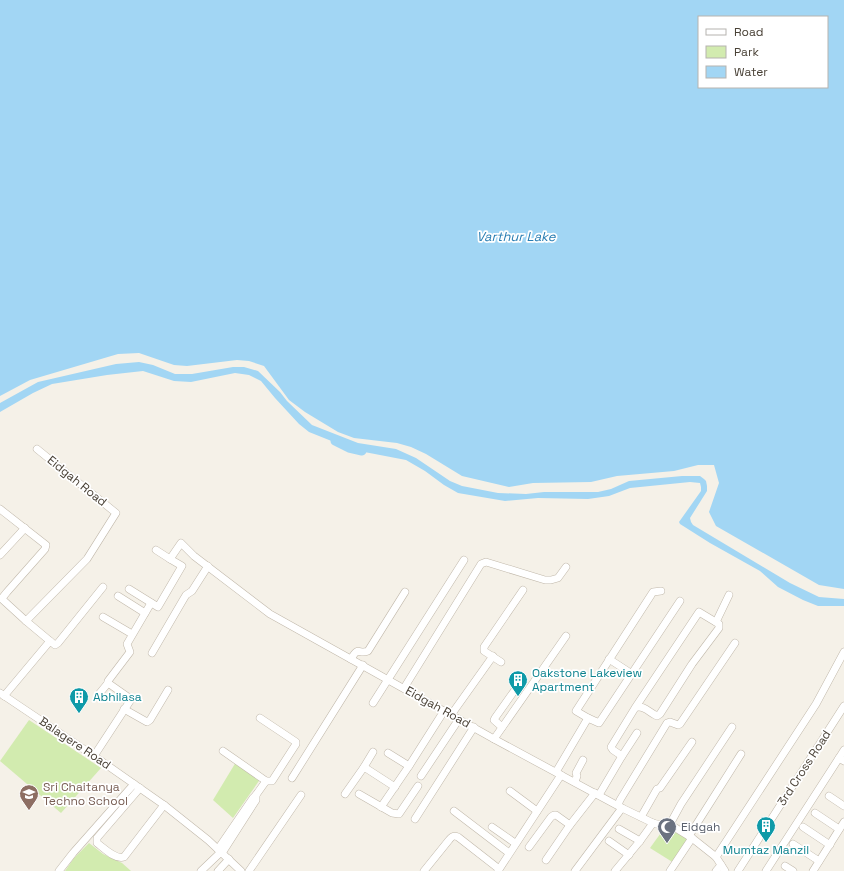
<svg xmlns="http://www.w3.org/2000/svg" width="844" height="871" font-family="'Space Grotesk',sans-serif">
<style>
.green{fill:#d2ebaf}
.water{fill:#a2d6f4;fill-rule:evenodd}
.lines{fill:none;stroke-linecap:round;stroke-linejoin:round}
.river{stroke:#a2d6f4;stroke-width:9}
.minor-casing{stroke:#c1b8aa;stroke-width:8}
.minor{stroke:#fff;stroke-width:7}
.labels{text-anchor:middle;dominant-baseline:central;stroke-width:3.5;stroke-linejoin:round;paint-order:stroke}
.street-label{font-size:12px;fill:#494136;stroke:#fff}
.culture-label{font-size:12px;fill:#0d838f;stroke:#fff;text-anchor:start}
.education-label{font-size:12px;fill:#785e54;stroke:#fff;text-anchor:start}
.worship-label{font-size:12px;fill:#5b616d;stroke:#fff;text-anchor:start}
.water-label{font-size:13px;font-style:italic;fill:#287db2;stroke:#fff}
</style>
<rect width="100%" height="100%" fill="#f5f1e8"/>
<g class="green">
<path d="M29 720 101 768 61 813 0 761Z"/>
<path d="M236 762 261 778 233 818 213 800Z"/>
<path d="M663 830 674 831 689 840 674 863 650 848Z"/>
<path d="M89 843 103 854 122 863 131 871H65L74 858Z"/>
</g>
<g class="water">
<path d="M0 0H844V589L819 585 716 526 709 512 719 483 714 465H698L674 471 617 476 591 482 533 483 509 487 462 476 426 454 411 447 397 443 354 438 338 432 305 412 289 400 264 366 249 361 237 360 187 366 174 365 139 353 118 354 30 380 0 396ZM699 17H827V87H699Z"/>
<path d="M139 362 153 365 175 374H192L233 367H244L258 371 280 392 287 401 312 425 358 443 396 449 416 458 450 481 462 486 498 493 526 494 544 492H598L611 489 629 481 682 476H700L704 479 706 481 707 486V491L690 518 691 522 693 525 790 583 819 597 844 599V606H818L803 600 778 587 760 571 710 543 680 524 679 522 701 491V487L700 483 690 482 630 488 609 496 588 499 538 498 505 501 458 493 444 485 425 471 406 460 354 450 309 432 299 424 275 398 261 381 249 375 235 373 191 382 174 381 143 371 107 375 52 384 33 393 0 412V403L38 382 116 364Z"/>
</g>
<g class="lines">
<path class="river" d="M335 441 349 448 362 451"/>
<g class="minor-casing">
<g id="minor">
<path d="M37 449 116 513 87 559 26 621 50 641"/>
<path d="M0 509 46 545 45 549 7 592 3 597V600L26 621"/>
<path d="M156 550 170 559"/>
<path d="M0 555 25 528"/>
<path d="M129 589 158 607 182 566 170 559 181 543 194 556 270 614 494 739 622 808 653 823 664 826 674 827 692 838 716 857 725 871"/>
<path d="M118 596 145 613"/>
<path d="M103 617 132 634"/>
<path d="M716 622 729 595"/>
<path d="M152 653 183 600 186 595 192 591 208 566"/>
<path d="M351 659C359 645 358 655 368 651L405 592"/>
<path d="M609 659 632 674"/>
<path d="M501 662 484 651V647L523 590"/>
<path d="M404 688 481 564 486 562 545 580H551L558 578 566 567"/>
<path d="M0 693 94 756 164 805 208 840 241 871"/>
<path d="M99 694 108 683"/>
<path d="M4 696 50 641 55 645 58 643 103 587"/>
<path d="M373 703 464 560"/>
<path d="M124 709 147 722 150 720 168 690"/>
<path d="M451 715 493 656"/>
<path d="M588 718 576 711 653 592 661 591"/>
<path d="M502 727 494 720 495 718 522 680"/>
<path d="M494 739 566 636"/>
<path d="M223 751 266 781H272L296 744V742L260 718"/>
<path d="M388 753 409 766"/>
<path d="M94 756 130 701 128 697 108 683V681L130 652 127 644 151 603"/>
<path d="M622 756 613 750 611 747 635 708C642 704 649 712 655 715L657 716 660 714 692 664 719 628V624L699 612 635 708"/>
<path d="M839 758 844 750"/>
<path d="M364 767 373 752"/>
<path d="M556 772 588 718 599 723 680 601"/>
<path d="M421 776 459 719"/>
<path d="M292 778 363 665"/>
<path d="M575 782 577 776 576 773 583 760"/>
<path d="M140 788 97 838V843C104 848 115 860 124 857L164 805"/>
<path d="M510 791 537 811"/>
<path d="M345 794 364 767 395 787"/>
<path d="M359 794 392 813 399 814 418 786"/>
<path d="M256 795 266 781"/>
<path d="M599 795 622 756 637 733"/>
<path d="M829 796 844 806"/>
<path d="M618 805 620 800 667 723 670 722 678 725 680 724 735 643"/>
<path d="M381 807 409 766 444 711"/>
<path d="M454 811 509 853"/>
<path d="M815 813 839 829"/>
<path d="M641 817 657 789 660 788 692 742"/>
<path d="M415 819 474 727"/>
<path d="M669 826 681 804 732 727"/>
<path d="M492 827 515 843"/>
<path d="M803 827 830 845"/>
<path d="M619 829 640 841"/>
<path d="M689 836 741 754"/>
<path d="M609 841 629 855"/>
<path d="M793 844 819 861"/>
<path d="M529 847 551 817 554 815H556L570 825"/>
<path d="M218 849 253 798 256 795V800L222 853"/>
<path d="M716 857 816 704 844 652"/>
<path d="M546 860 570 825 595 793"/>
<path d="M785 866 793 871"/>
<path d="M59 871 73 853 134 784"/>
<path d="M201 871 221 852"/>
<path d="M218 871 229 859"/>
<path d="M249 871 301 795"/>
<path d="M424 871 449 840C452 836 454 835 458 837L499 869"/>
<path d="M498 871 561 775"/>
<path d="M575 871 622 808"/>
<path d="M615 871 640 841 653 823"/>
<path d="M670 871 692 838"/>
<path d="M716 871 721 865"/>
<path d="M738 871 844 706"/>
<path d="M766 871 839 758 844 761"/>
<path d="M813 871 844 822"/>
</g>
</g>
<use href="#minor" class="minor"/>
</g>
<defs>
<g id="building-pin" transform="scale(1)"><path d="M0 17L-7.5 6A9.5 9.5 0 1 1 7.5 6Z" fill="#0f9aa8" stroke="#fff"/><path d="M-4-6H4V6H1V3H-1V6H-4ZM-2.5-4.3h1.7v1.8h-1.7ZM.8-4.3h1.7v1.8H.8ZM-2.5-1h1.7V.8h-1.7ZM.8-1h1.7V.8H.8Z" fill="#fff"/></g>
<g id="school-pin" transform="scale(1)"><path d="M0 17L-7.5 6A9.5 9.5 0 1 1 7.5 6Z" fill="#8d6e63" stroke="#fff"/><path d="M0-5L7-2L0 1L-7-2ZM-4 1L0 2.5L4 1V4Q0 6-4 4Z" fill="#fff"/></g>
<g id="mosque-pin" transform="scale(1)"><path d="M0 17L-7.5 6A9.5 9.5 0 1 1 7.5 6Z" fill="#6b7280" stroke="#fff"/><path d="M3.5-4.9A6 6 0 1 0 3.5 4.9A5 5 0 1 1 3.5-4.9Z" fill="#fff"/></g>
</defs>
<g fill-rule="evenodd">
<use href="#building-pin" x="518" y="680"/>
<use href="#building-pin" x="79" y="697"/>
<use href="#school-pin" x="29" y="794"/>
<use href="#building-pin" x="766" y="826"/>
<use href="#mosque-pin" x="667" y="827"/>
</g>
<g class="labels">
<g class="street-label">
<text transform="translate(77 481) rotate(39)">Eidgah Road</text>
<text transform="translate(438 707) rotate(29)">Eidgah Road</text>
<text transform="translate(75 743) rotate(34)">Balagere Road</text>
<text transform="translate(804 768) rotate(-57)">3rd Cross Road</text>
</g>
<g class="culture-label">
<text x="532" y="673">Oakstone Lakeview<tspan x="532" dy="14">Apartment</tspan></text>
<text x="93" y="697">Abhilasa</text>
<text x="766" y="850" text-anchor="middle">Mumtaz Manzil</text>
</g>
<g class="education-label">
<text x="43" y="787">Sri Chaitanya<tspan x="43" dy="14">Techno School</tspan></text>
</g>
<g class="worship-label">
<text x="681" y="827">Eidgah</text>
</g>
<g class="water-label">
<text x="516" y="236">Varthur Lake</text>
</g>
</g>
<rect x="698" y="16" width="130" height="72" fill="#ffffff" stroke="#b6b3af"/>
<rect x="706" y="29" width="20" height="6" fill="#ffffff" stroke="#b6b3af"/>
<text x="734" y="36" font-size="12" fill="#494136">Road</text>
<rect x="706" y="46" width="20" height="12" fill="#d2ebaf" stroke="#b6b3af"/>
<text x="734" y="56" font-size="12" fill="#494136">Park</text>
<rect x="706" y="66" width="20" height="12" fill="#a2d6f4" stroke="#b6b3af"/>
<text x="734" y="76" font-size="12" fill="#494136">Water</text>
</svg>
